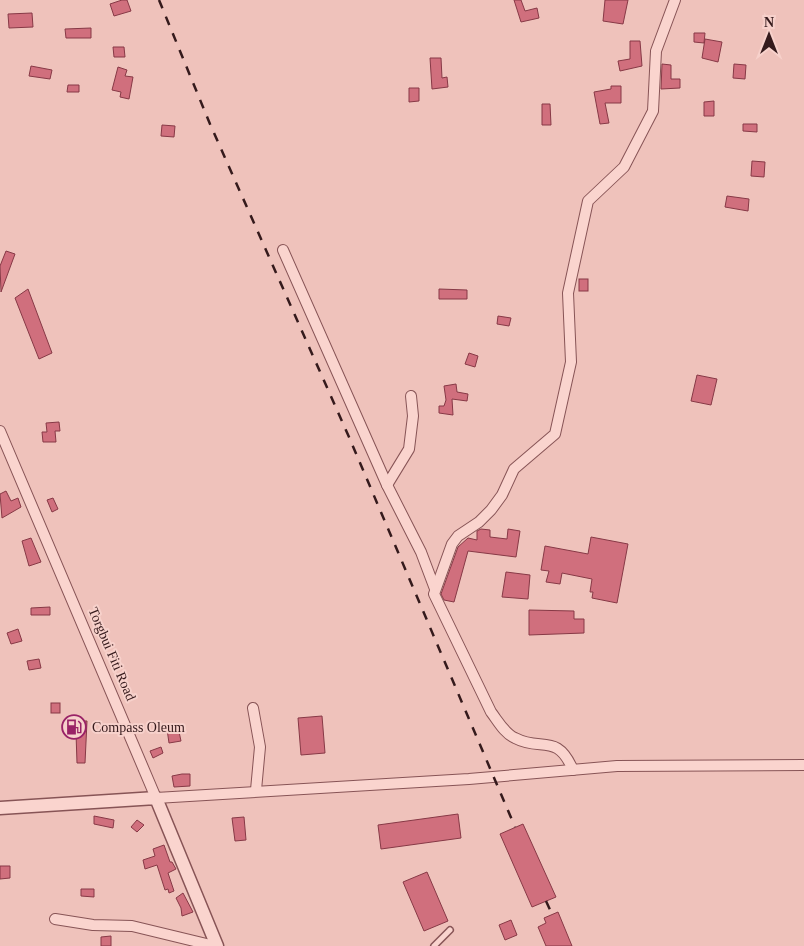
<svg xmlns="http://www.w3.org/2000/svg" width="804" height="946" font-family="Georgia,serif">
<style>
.building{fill:#d06f7d;stroke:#873946}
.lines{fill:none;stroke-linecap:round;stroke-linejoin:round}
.service-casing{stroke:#875456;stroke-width:8}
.minor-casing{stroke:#875456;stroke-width:12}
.tertiary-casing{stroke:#875456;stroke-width:15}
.service{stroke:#fad4ce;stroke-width:5}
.minor{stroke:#fad4ce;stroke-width:10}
.tertiary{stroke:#fad4ce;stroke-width:12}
.rail{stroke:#351a1c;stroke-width:2.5;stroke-dasharray:9 9;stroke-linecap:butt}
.labels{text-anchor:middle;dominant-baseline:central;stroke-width:4;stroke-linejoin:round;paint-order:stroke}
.street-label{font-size:14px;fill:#351a1c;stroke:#f7d1cb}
.poi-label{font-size:14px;fill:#351a1c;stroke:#f7d1cb;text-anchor:start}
</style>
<rect width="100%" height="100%" fill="#efc2bb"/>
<g class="building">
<path d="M122 0H127L131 11 114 16 110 4Z"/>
<path d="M514 0H521L525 11 537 8 539 18 521 22Z"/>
<path d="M605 0H628L623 24 603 21Z"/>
<path d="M32 13 33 27 9 28 8 14Z"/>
<path d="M91 28V38H66L65 29Z"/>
<path d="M694 33H705L704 43 694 42Z"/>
<path d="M705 39 722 42 718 62 702 58Z"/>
<path d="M630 41H640L642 66 620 71 618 61 630 59Z"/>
<path d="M113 47H124L125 57H114Z"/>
<path d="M430 58H441L442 78 447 77 448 87 432 89Z"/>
<path d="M662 64 671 65V79H680V88L661 89Z"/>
<path d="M734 64 746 65 745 79 733 78Z"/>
<path d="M31 66 52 70 50 79 29 76Z"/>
<path d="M118 67 127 70 125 76 133 77 129 99 120 97 121 92 112 90Z"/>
<path d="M68 85H79V92H67Z"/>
<path d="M611 86H621V103H605L609 123 600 124 594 92 611 89Z"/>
<path d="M409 88H419V101L409 102Z"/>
<path d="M714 101V116H704V102Z"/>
<path d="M542 104H550L551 125H542Z"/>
<path d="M743 124H757V132L743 131Z"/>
<path d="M162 125 175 126 174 137 161 136Z"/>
<path d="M752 161 765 162 764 177 751 176Z"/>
<path d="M727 196 749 199 748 211 725 207Z"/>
<path d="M6 251 15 254 1 292 0 266Z"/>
<rect x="579" y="279" width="9" height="12"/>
<path d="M28 289 52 353 39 359 15 298Z"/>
<path d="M439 289 467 290V299H439Z"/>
<path d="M498 316 511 318 509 326 497 324Z"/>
<path d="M469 353 478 356 475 367 465 364Z"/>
<path d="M697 375 717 379 711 405 691 401Z"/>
<path d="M456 384 457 392 468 394 467 401 452 399 453 415 439 413V406H444L446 400 444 386Z"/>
<path d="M59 422 60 431H55L56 442H43L42 432H47L46 423Z"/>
<path d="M6 491 11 501 18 498 21 507 2 518 0 494Z"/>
<path d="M53 498 58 509 52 512 47 500Z"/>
<path d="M481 529 490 530V537L507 539 508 529 520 531 516 557 468 551 454 602 444 600 441 594 458 547 468 538 477 540V531Z"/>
<path d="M591 537 628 544 617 603 592 598 593 592H590L592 579 562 573 560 584 546 582 549 571 541 570 545 546 588 554Z"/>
<path d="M31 538 41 562 29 566 22 541Z"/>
<path d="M506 572 530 575 528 599 502 597Z"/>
<path d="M50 607V615H31V608Z"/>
<path d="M529 610 574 611V619H584V633L529 635Z"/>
<path d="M18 629 22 641 11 644 7 633Z"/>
<path d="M39 659 41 668 29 670 27 661Z"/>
<rect x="51" y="703" width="9" height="10"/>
<path d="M322 716 325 753 301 755 298 718Z"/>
<path d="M64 721H87L85 763H77L76 733H64Z"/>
<path d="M178 727 181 741 169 743 167 729Z"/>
<path d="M161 747 163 753 153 758 150 751Z"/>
<path d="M182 774H190V786L174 787 172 776Z"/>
<path d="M458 814 461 838 381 849 378 825Z"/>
<path d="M94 816 114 820 113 828 94 824Z"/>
<path d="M244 817 246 840 235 841 232 818Z"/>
<path d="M137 820 144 825 137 832 131 827Z"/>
<path d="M523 824 556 897 532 907 500 834Z"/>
<path d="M164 845 170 862H172L176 869 168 873 174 891 169 893 168 889 165 890 157 865 145 869 143 860 155 856 153 849Z"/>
<path d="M0 866H10V878L0 879Z"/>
<path d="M427 872 448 921 424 931 403 882Z"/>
<path d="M81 889H94V897L81 896Z"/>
<path d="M183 893 193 912 182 916 181 908 176 898Z"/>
<path d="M558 912 572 946H546L538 927 546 923 544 918Z"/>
<path d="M511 920 517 935 505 940 499 925Z"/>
<path d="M111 936V946H101V937Z"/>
</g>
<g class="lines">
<g class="service-casing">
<path id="service" d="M434 946 450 930"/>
</g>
<g class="minor-casing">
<g id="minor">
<path d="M283 250 387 485 421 552 435 589"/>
<path d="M0 431 156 798 469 779 617 766 804 765"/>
<path d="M387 485 409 449 413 416 411 396"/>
<path d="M253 708 260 747 256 790"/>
<path d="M573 770C557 732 541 752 515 738 504 733 498 721 491 712L434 594 452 544 458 536 479 522 491 510 502 495 514 469 555 434 571 362 568 293 588 201 624 167 653 111 656 51 675 0"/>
<path d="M55 919 93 925 132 926 215 946"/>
</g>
</g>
<g class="tertiary-casing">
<path id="tertiary" d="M0 808 156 798 217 946"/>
</g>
<use href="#service" class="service"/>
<use href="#minor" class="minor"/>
<use href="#tertiary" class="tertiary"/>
<g class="rail">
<path d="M159 0 210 124 349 437 515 827"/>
<path d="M546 901 552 914"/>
</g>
</g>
<defs>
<g id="fuel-ring" transform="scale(1.25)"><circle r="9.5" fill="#f7d1cb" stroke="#926" stroke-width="1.5"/><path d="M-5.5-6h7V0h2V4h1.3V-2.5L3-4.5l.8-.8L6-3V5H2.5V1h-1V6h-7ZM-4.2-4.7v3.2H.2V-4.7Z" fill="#926"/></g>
</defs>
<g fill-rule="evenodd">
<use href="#fuel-ring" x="74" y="727"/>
</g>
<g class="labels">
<g class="street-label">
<text transform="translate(112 654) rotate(67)">Torgbui Fiti Road</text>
</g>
<g class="poi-label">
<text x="92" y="727">Compass Oleum</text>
</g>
</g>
<g transform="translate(769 35)" stroke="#f7d1cb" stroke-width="4" paint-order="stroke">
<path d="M0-4L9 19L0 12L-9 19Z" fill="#351a1c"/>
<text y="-8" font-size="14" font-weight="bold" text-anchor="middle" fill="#351a1c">N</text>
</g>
</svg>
